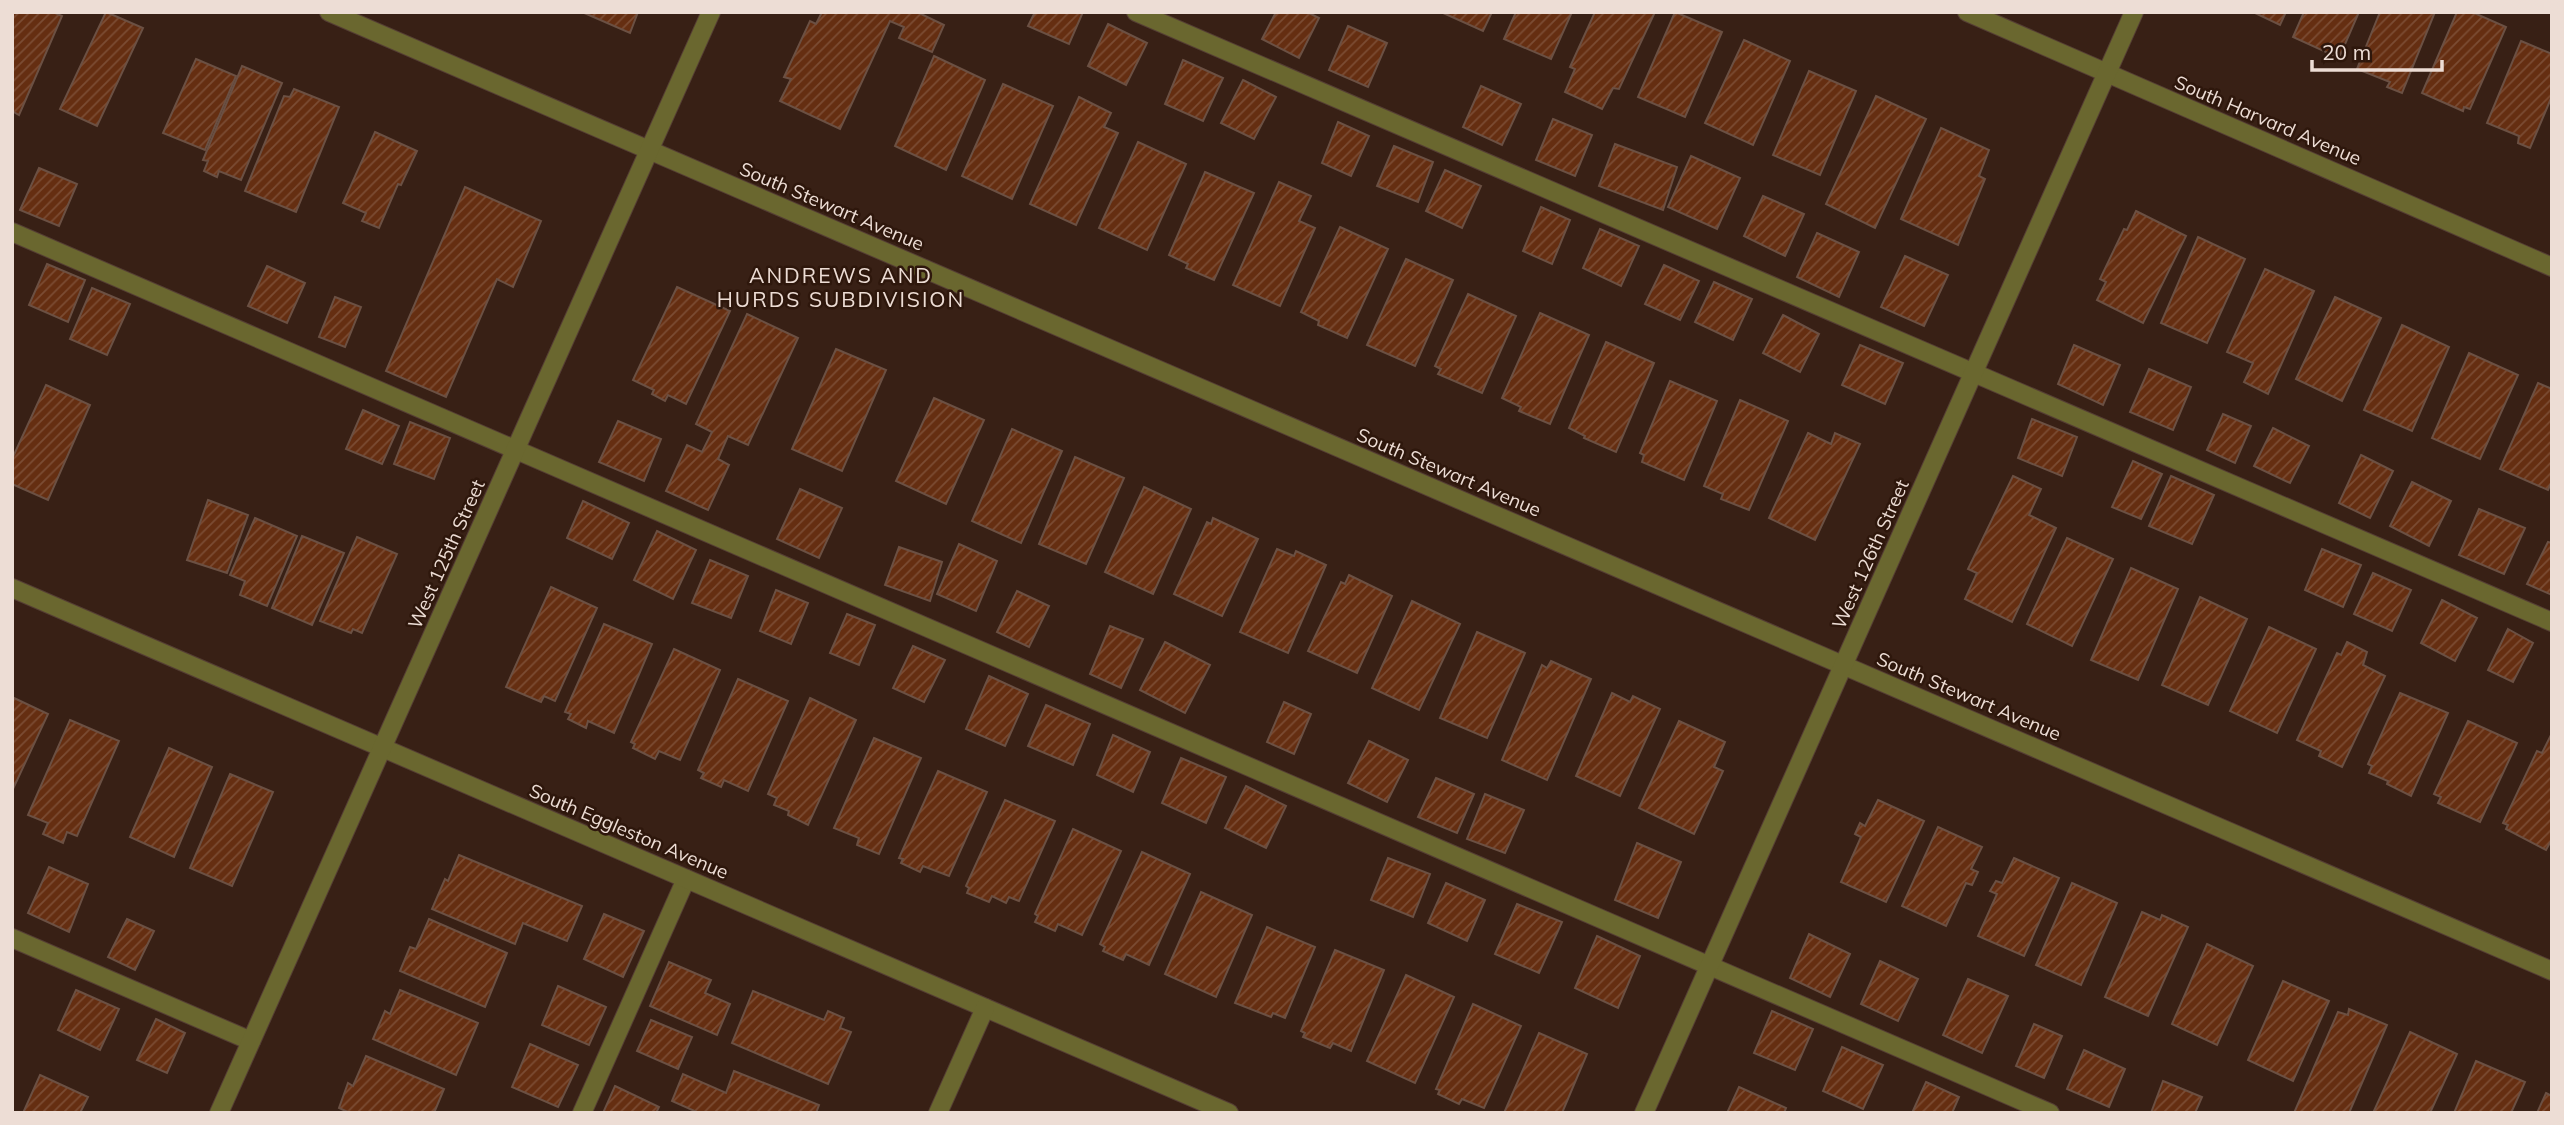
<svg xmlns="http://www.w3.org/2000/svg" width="2564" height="1125" font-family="Mulish,sans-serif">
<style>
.building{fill:url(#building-hatch);stroke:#6b5043;stroke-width:2}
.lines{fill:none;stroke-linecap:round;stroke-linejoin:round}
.service-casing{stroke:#553e34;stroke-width:20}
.minor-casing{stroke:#553e34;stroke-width:20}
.service{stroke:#6a672f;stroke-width:18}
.minor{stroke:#6a672f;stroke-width:18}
.labels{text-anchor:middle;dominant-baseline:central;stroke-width:5;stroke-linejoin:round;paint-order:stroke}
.street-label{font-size:19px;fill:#edddd5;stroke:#2e170c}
.neighbourhood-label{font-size:21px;letter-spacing:2px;fill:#edddd5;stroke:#2e170c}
</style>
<defs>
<pattern id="building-hatch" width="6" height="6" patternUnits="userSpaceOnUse" patternTransform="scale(1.75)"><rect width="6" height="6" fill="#652e11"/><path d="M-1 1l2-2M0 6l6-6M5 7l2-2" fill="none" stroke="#7b4c33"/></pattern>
</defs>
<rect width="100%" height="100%" fill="#382015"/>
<g class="building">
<path d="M12 12H53L62 16 19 115 12 111Z"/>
<path d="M106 12 143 28 97 126 60 109Z"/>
<path d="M582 12H638L630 33Z"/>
<path d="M822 12H917L944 25 932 52 899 38 904 27 890 21 840 129 780 101 791 79 784 77 810 21 816 24Z"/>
<path d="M1035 12H1083L1069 44 1028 26Z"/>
<path d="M1276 12H1307L1319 18 1299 58 1262 39Z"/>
<path d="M1441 12H1492L1483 31Z"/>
<path d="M1516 12H1572L1551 59 1504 39Z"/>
<path d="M1595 12H1655L1619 89 1613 88 1602 109 1565 92 1575 69 1570 67Z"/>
<path d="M1675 12 1722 32 1685 117 1638 97Z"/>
<path d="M2253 12H2286L2280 25Z"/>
<path d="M2304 12H2359L2339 58 2293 37Z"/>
<path d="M2380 12H2435L2402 93 2387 87 2390 82 2357 69Z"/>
<path d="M2457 12H2472L2506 27 2470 109 2464 107 2463 111 2422 93Z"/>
<path d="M1108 24 1147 43 1126 85 1088 66Z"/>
<path d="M1348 26 1387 43 1368 87 1329 70Z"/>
<path d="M1744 40 1790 61 1753 145 1705 123Z"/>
<path d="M2521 41 2552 54V96L2530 148 2518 143 2519 136 2487 123Z"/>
<path d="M934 56 985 80 946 170 895 146Z"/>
<path d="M196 59 236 76 205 150 163 133Z"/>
<path d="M1183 60 1223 78 1203 121 1165 104Z"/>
<path d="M242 66 282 83 241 180 219 171 217 177 204 171 208 161 203 160Z"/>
<path d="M1809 71 1856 91 1820 175 1773 155Z"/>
<path d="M1243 80 1276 97 1254 139 1221 123Z"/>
<path d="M1003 84 1053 106 1012 199 962 176Z"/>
<path d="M1481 86 1521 104 1502 145 1463 127Z"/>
<path d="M294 89 339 107 296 212 245 191 284 96 290 97Z"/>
<path d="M1876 96 1926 119 1875 228 1826 204Z"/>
<path d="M1079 97 1111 113 1104 127 1118 133 1076 225 1030 204Z"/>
<path d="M1553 119 1592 135 1575 176 1536 160Z"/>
<path d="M1338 122 1369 136 1351 176 1322 163Z"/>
<path d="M1941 128 1989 150 1979 176 1985 179 1958 245 1901 219Z"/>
<path d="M375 132 417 151 401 185 398 184 379 228 362 221 366 213 343 203Z"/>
<path d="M1138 142 1186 164 1147 250 1099 228Z"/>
<path d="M1615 144 1677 167 1663 210 1599 186Z"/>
<path d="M1394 146 1433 162 1418 202 1377 186Z"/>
<path d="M1691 156 1740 178 1717 229 1668 207Z"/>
<path d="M39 168 77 184 59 226 20 210Z"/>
<path d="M1445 170 1481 186 1462 228 1426 211Z"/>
<path d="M1205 172 1254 193 1214 280 1186 268 1188 264 1169 255Z"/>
<path d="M1279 182 1311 196 1299 221 1315 228 1280 306 1233 285Z"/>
<path d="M465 187 541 221 513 287 497 279 446 397 386 371Z"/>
<path d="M1763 196 1804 214 1785 256 1744 236Z"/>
<path d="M1541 207 1570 220 1552 264 1523 251Z"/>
<path d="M2136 211 2186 236 2143 323 2097 300 2106 282 2100 279 2124 229 2127 230Z"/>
<path d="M1340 227 1388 249 1347 338 1318 325 1319 321 1301 312Z"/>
<path d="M1600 229 1639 246 1621 286 1583 268Z"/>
<path d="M1817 233 1859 252 1839 297 1797 277Z"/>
<path d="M2198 237 2245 259 2207 343 2161 323Z"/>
<path d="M1905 256 1948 275 1924 326 1881 307Z"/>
<path d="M1406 259 1453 280 1415 366 1367 345Z"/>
<path d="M47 264 85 280 68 322 29 305Z"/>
<path d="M1664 265 1699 281 1680 320 1645 304Z"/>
<path d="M267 266 305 283 287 323 248 306Z"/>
<path d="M2265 269 2314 291 2268 394 2244 382 2253 363 2227 352Z"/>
<path d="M1714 282 1752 299 1733 340 1695 322Z"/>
<path d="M677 287 730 311 686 404 668 395 665 401 652 394 654 390 633 380Z"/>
<path d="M92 288 130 304 107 355 70 339Z"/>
<path d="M1468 294 1516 316 1482 393 1438 374 1441 369 1435 366Z"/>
<path d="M335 297 361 307 345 347 319 337Z"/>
<path d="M2335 297 2381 318 2342 401 2296 379Z"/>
<path d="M1540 313 1589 335 1550 424 1519 411 1521 407 1502 398Z"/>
<path d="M747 314 798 338 748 445 728 436 718 459 729 465 708 510 666 491 687 445 702 452 712 432 696 424Z"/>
<path d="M1783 315 1819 334 1800 372 1763 353Z"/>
<path d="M2402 325 2449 347 2412 431 2364 410Z"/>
<path d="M1606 342 1654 363 1616 452 1584 438 1585 436 1569 428Z"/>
<path d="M1860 345 1903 363 1885 404 1842 385Z"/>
<path d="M2074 345 2120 365 2103 405 2058 384Z"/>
<path d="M836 349 886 370 842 471 792 449Z"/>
<path d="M2469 353 2518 375 2480 459 2432 438Z"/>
<path d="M2149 369 2191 387 2173 430 2130 412Z"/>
<path d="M1670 381 1717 401 1684 480 1642 462 1644 455 1640 453Z"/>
<path d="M2538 383 2552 389V481L2548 490 2500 469Z"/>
<path d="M46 385 90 405 48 500 12 484V459Z"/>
<path d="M934 398 984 420 946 504 896 481Z"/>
<path d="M1740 400 1788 421 1749 510 1721 499 1723 494 1704 486Z"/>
<path d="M363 410 399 426 382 464 346 449Z"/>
<path d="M2223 414 2251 426 2235 463 2207 450Z"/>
<path d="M2032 419 2077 437 2062 476 2018 458Z"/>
<path d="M618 421 661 439 644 481 599 462Z"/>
<path d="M410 422 450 438 434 479 394 464Z"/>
<path d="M2273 428 2309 446 2290 483 2254 466Z"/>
<path d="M1012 429 1062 451 1021 543 972 521Z"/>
<path d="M1808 433 1831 444 1835 433 1860 444 1815 540 1769 518Z"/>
<path d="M2361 455 2393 471 2370 518 2339 503Z"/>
<path d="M1075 457 1124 478 1086 564 1039 544Z"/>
<path d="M2133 461 2162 474 2141 519 2112 507Z"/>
<path d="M2013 476 2041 489 2029 515 2056 528 2012 622 1965 599 1977 573 1968 569Z"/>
<path d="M2171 476 2214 495 2192 544 2149 526Z"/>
<path d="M2412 482 2451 501 2429 546 2390 526Z"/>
<path d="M1144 487 1191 509 1153 594 1105 572Z"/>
<path d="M800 489 842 508 819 558 777 539Z"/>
<path d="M208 500 248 515 227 573 187 560Z"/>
<path d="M583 501 629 523 612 559 567 538Z"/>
<path d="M2479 509 2525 528 2504 574 2459 555Z"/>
<path d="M255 518 297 536 267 606 240 595 245 581 230 575Z"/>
<path d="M1213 518 1258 539 1222 616 1174 594 1207 522 1211 524Z"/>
<path d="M657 531 696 550 673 599 634 580Z"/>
<path d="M302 536 344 553 312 625 272 608Z"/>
<path d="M357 537 397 554 362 633 353 629 351 633 320 621Z"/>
<path d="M2067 538 2113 559 2072 646 2027 624Z"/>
<path d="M2548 542 2552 543V595L2527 584Z"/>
<path d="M959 544 997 561 976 611 937 594Z"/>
<path d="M899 547 942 562 930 601 885 585Z"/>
<path d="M1277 549 1294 556 1296 551 1326 565 1288 653 1240 632Z"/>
<path d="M2322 549 2361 565 2343 607 2305 590Z"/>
<path d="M710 560 748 576 731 618 692 603Z"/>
<path d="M2131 568 2178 589 2138 680 2091 660Z"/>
<path d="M2373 573 2411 590 2392 631 2354 614Z"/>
<path d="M1349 575 1392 596 1357 673 1308 651 1341 582 1345 584Z"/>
<path d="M551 587 597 608 555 701 544 696 541 702 506 687Z"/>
<path d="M776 590 808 603 791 644 760 631Z"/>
<path d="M1017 591 1049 606 1029 647 997 632Z"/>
<path d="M2200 597 2247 619 2208 705 2162 685Z"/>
<path d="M2442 600 2477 618 2455 661 2421 643Z"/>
<path d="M1412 601 1460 624 1419 710 1372 688Z"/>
<path d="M847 614 875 625 859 665 830 653Z"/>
<path d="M604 624 652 644 614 733 588 721 586 728 568 719 571 714 565 712Z"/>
<path d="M1110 626 1143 639 1121 688 1090 674Z"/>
<path d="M2269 627 2316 649 2277 733 2230 711Z"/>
<path d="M2508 629 2533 643 2513 682 2488 670Z"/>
<path d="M1477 632 1525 653 1487 738 1440 718Z"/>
<path d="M1165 642 1210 665 1185 713 1140 690Z"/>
<path d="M2347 642 2367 652 2363 665 2385 676 2342 767 2319 756 2321 751 2297 740 2337 653 2341 655Z"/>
<path d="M913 646 945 660 924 702 893 688Z"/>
<path d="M674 649 720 670 680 760 659 751 655 759 633 748 635 744 631 742Z"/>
<path d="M1551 661 1591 679 1547 780 1502 760 1542 665 1547 668Z"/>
<path d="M989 676 1028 694 1005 746 966 729Z"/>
<path d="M738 679 788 701 748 791 724 780 721 787 701 778 704 773 698 770Z"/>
<path d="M1612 693 1630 702 1633 696 1660 709 1620 796 1576 776Z"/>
<path d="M2400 693 2448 713 2411 796 2387 784 2388 781 2369 773 2372 766 2368 764Z"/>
<path d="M14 698 48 714 12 791V702Z"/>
<path d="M810 698 856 720 808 825 788 815 789 811 774 805 777 798 768 794Z"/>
<path d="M1284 702 1311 714 1294 754 1267 742Z"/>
<path d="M1046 705 1090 724 1073 765 1028 746Z"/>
<path d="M70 720 119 741 77 836 67 832 63 843 43 834 48 823 28 815Z"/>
<path d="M1679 721 1725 742 1714 767 1723 771 1694 834 1639 808Z"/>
<path d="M2468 721 2517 743 2480 822 2438 803 2441 797 2434 794Z"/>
<path d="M2552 733V839L2546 850 2506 829 2508 825 2503 823 2537 751 2542 753Z"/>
<path d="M1113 735 1150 752 1133 792 1097 775Z"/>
<path d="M874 738 921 758 879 854 857 845 859 838 834 828Z"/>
<path d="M1369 741 1408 760 1387 802 1348 783Z"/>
<path d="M169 748 212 767 174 857 130 837Z"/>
<path d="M1181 758 1226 777 1206 823 1162 803Z"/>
<path d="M938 771 987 792 949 876 923 866 920 872 901 863 903 859 899 858Z"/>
<path d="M230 774 273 792 232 886 190 868Z"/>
<path d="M1436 778 1474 794 1457 833 1418 817Z"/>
<path d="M1246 786 1286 806 1266 848 1225 828Z"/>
<path d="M1485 794 1524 810 1505 853 1467 839Z"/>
<path d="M1005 800 1055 821 1019 901 1009 897 1006 903 992 896 989 902 967 893 969 888 966 886Z"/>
<path d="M1878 800 1924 821 1886 902 1841 882 1861 837 1855 834 1860 823 1865 826Z"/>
<path d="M1938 827 1982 847 1971 869 1978 872 1972 885 1966 883 1946 926 1902 906Z"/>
<path d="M1073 829 1121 851 1082 935 1058 924 1055 931 1035 922 1038 916 1035 914Z"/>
<path d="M1637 843 1681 862 1658 918 1615 900Z"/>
<path d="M1142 852 1190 874 1149 965 1126 954 1123 960 1103 951 1105 947 1100 944Z"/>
<path d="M459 855 582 906 567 941 523 923 515 944 432 909 445 879 448 881Z"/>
<path d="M1388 858 1430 874 1413 917 1371 900Z"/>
<path d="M2014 858 2059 878 2024 956 1978 936 1997 894 1990 891 1996 881 2002 883Z"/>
<path d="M49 867 88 884 69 932 28 913Z"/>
<path d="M1446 883 1485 900 1467 941 1428 923Z"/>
<path d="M2072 883 2117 903 2081 985 2036 965Z"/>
<path d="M1201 892 1252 915 1216 997 1165 974Z"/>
<path d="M1517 904 1562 922 1539 973 1495 954Z"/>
<path d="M2142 912 2160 920 2162 915 2188 927 2148 1016 2105 997Z"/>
<path d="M604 914 644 931 623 977 584 959Z"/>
<path d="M127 919 154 931 135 970 108 957Z"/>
<path d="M429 919 507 953 485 1007 400 971 410 947 416 949Z"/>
<path d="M1267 927 1315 947 1285 1018 1273 1013 1271 1017 1235 1003Z"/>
<path d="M1809 934 1850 954 1830 997 1790 978Z"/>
<path d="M1597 936 1640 956 1618 1008 1575 988Z"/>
<path d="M2207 944 2253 966 2217 1045 2172 1024Z"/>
<path d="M1335 950 1384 970 1351 1051 1333 1043 1330 1048 1303 1037 1305 1033 1301 1031Z"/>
<path d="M1880 961 1918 979 1898 1021 1861 1004Z"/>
<path d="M669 962 711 980 705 993 730 1004 717 1035 650 1006Z"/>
<path d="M1406 975 1454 997 1415 1083 1367 1061Z"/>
<path d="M1968 979 2008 996 1982 1053 1943 1035Z"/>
<path d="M2283 981 2329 1001 2293 1081 2248 1060Z"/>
<path d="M558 986 606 1007 589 1045 542 1025Z"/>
<path d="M76 990 119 1009 100 1050 58 1030Z"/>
<path d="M400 990 478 1023 456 1075 373 1039 385 1011 390 1014Z"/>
<path d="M753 991 824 1020 828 1011 844 1018 840 1028 851 1032 828 1084 732 1043Z"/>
<path d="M1473 1004 1521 1026 1484 1108 1462 1099 1459 1104 1438 1094 1440 1090 1436 1089Z"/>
<path d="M2349 1009 2387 1025 2349 1113H2294L2338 1012 2348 1015Z"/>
<path d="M1772 1011 1813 1029 1795 1070 1754 1053Z"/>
<path d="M156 1019 185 1033 167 1073 137 1060Z"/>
<path d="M651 1020 692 1037 678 1069 637 1051Z"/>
<path d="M2034 1024 2062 1036 2044 1078 2016 1066Z"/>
<path d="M2410 1032 2457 1054 2430 1113H2373Z"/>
<path d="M1539 1033 1587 1054 1562 1113H1504Z"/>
<path d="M530 1044 578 1065 558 1107 512 1087Z"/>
<path d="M1842 1047 1883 1065 1863 1109 1823 1091Z"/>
<path d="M2084 1050 2125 1069 2109 1107 2067 1089Z"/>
<path d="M366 1056 444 1089 434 1113H350L339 1108 348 1083 353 1086Z"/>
<path d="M2476 1061 2525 1082 2511 1113H2454Z"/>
<path d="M734 1071 819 1105 816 1113H699L672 1101 683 1074 726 1093Z"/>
<path d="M40 1075 88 1097 80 1113H23Z"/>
<path d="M2163 1081 2202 1097 2195 1113H2151Z"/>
<path d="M1926 1082 1959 1097 1952 1113H1912Z"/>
<path d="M615 1086 659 1107 656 1113H603Z"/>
<path d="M1739 1087 1786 1108 1784 1113H1727Z"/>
<path d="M2546 1093 2552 1096V1113H2537Z"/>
</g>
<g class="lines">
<g class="service-casing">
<g id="service">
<path d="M1136 12 2552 622"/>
<path d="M12 232 2050 1113"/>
<path d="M12 938 251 1041"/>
<path d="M582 1113 686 879"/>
</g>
</g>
<g class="minor-casing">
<g id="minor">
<path d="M329 12 2552 971"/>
<path d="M1967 12 2552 267"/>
<path d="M12 588 1229 1113"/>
<path d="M219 1113 711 12"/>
<path d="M938 1113 985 1008"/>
<path d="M1644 1113 2134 12"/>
</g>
</g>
<use href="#service" class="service"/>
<use href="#minor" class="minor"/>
</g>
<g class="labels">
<g class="street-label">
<text transform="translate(2268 120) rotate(23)">South Harvard Avenue</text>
<text transform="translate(832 206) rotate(23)">South Stewart Avenue</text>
<text transform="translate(1449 472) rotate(23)">South Stewart Avenue</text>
<text transform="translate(446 554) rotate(-66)">West 125th Street</text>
<text transform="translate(1870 554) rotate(-66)">West 126th Street</text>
<text transform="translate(1969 696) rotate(23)">South Stewart Avenue</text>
<text transform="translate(629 831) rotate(23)">South Eggleston Avenue</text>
</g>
<g class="neighbourhood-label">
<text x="841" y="275">ANDREWS AND<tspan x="841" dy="24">HURDS SUBDIVISION</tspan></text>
</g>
</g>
<rect width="2564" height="1125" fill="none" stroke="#edddd5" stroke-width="28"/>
<path d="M2312 60v10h130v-10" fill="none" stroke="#edddd5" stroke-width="3.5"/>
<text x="2322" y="60" font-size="21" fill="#edddd5" stroke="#2e170c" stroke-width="5" paint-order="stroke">20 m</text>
</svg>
